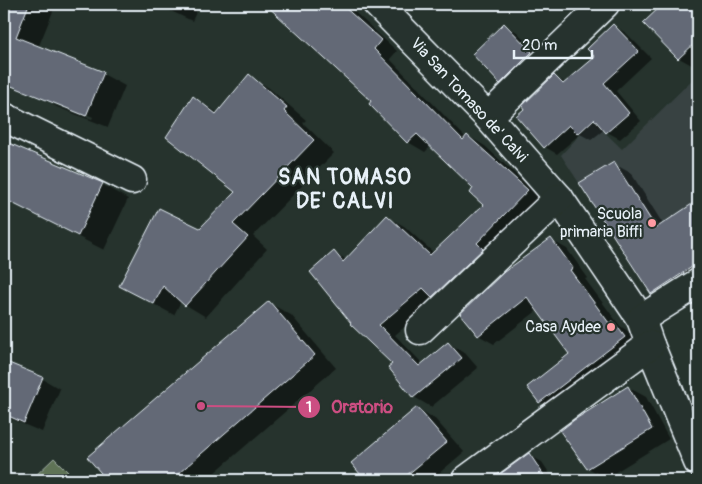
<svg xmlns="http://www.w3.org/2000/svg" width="702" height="484" font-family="Pangolin,sans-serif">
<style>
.built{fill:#384343}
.green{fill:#5f7357;stroke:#a4b2a8}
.shadow{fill:#0007;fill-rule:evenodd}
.building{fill:#636976;stroke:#e8f1f8}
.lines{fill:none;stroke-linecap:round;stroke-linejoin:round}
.minor-casing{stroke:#e8f1f8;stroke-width:31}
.minor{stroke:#26332d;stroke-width:28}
.poi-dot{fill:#ff9aa2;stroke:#26332d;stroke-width:2}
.labels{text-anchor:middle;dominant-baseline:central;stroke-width:4.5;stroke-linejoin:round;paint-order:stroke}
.street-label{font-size:16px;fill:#e8f1f8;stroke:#26332d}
.poi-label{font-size:16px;fill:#e8f1f8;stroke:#26332d;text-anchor:end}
.district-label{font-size:21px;font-weight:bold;letter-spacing:1px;fill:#e8f1f8;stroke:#26332d}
.leader{fill:none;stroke:#cc4e82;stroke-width:2}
.callout-dot{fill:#cc4e82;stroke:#26332d;stroke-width:2}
.mark-label{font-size:15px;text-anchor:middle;font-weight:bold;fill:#fff}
.callout-label{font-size:18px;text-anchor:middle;font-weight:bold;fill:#cc4e82;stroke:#26332d;stroke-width:4.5;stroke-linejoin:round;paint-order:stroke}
</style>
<rect width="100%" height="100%" fill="#26332d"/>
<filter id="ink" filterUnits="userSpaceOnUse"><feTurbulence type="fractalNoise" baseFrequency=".02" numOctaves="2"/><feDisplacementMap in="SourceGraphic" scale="10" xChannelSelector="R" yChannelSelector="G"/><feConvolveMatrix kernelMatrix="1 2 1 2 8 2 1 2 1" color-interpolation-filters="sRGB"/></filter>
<g filter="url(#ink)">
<path class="built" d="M698 74V263L651 294 561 155 593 121 622 149Z"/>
<path class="green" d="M54 458 76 480H31Z"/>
<g class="shadow">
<path d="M4 4H56L38 48 103 74 125 86 108 127 57 107 40 97 4 83ZM46 98 93 117 92 119 50 103 45 99Z"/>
<path d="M156 4H200L192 21Z"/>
<path d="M280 4H308L310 5V4H346L397 51 390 59 466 138 468 136 485 146 544 201 438 299 395 335 423 364 448 343 465 353 478 368 431 407 414 397 394 364 334 252 347 260 387 217 404 226 434 253 485 205 475 188 431 146 425 152 408 142 370 104 373 101 274 10Z"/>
<path d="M464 4H482L475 10Z"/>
<path d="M570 4H618L599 22 573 7Z"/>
<path d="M664 4H698V67L697 68 679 58 644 23Z"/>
<path d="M505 25 517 32 544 60 514 90 501 83Z"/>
<path d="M614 26 626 33 651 58 616 91 641 121 620 139 607 132 605 129 591 140 580 134 557 154 545 147 554 77 566 83 597 57Z"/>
<path d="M249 76 269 88 306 120 303 123 334 153 253 236 267 249 206 317 186 305 181 301 174 315 120 286 200 230 237 191 193 97 218 113Z"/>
<path d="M4 142 103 185 128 199 104 250 4 199Z"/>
<path d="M614 164 631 173 663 224 698 202V284L669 303 652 293Z"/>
<path d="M551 240 567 249 588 278 585 279 620 326 628 331 639 346 555 411 540 402 571 354 538 310 494 344 478 335Z"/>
<path d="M269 303 291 315 336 368 206 480H108L88 458Z"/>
<path d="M4 362 43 379 60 389 42 432 4 416Z"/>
<path d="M628 387 646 397 669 439 606 478 588 468Z"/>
<path d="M417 408 435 419 464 452 431 480H367L352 463Z"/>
<path d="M529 455 542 462 554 480H494Z"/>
</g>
<g class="building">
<path d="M4 4H29L16 37 104 72 86 116 4 83Z"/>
<path d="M265 4H341L381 40 374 49 463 140 467 135 528 190 477 243 483 249 432 297 423 288 379 325 419 366 448 342 462 358 413 398 388 367 392 364 350 324 351 323 310 272 334 251 343 262 387 215 430 255 483 205 470 193 473 188 417 134 407 143 369 104 371 101Z"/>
<path d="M663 4H698V40L678 59 643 23Z"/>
<path d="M504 23 532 52 500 84 472 54Z"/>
<path d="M613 24 639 51 604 83 629 113 606 133 594 119 578 134 569 125 544 148 516 116 524 109 522 106 554 75 563 84 595 57 587 49Z"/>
<path d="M249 74 287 107 284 111 314 140 233 224 248 237 185 306 163 286 154 304 119 286 159 208 200 228 235 192 166 137 193 96 216 114Z"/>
<path d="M4 141 103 183 78 236 4 199Z"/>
<path d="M614 162 656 228 698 200V263L651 294 579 183Z"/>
<path d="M551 238 573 268 570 270 609 323 613 321 625 337 539 403 527 387 569 354 527 297 478 336 460 314 504 272Z"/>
<path d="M269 301 315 355 171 480H107L87 457Z"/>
<path d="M4 361 43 377 24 423 4 414Z"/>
<path d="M628 386 652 429 587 469 560 431 574 420Z"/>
<path d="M417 407 447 442 401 480H365L351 463Z"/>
<path d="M529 453 547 480H492Z"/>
</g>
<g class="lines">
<g class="minor-casing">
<g id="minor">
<path d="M377 4 488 117 559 198 641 319 650 345 698 462"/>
<path d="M4 117 132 180"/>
<path d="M488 117 605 4"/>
<path d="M641 319 698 283"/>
<path d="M420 330 559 198"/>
<path d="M466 480 650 345"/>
</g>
</g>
<use href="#minor" class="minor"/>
</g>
</g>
<g class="poi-dot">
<circle cx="652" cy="223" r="5"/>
<circle cx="611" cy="327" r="5"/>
</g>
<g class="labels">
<g class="street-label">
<text transform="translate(469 100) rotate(47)">Via San Tomaso de' Calvi</text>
</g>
<g class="poi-label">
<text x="642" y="214">Scuola<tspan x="642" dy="18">primaria Biffi</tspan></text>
<text x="601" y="327">Casa Aydee</text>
</g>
<g class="district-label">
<text x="345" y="177">SAN TOMASO<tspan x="345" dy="24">DE' CALVI</tspan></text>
</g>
</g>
<path class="leader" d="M201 406L309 407"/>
<g class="callout-dot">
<circle cx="201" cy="406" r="5"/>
<circle cx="309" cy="407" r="12"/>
</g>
<g class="mark-label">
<text x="309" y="412">1</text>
</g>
<g class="callout-label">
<text x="362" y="413">Oratorio</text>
</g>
<rect width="702" height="484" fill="none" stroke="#26332d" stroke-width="20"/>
<rect x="10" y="10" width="682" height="464" fill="none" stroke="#e8f1f8" stroke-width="2" filter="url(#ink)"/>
<path d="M514 50v8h78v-8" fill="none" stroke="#e8f1f8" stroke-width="2.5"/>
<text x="522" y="50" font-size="15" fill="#e8f1f8" stroke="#26332d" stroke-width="4" paint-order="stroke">20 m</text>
</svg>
